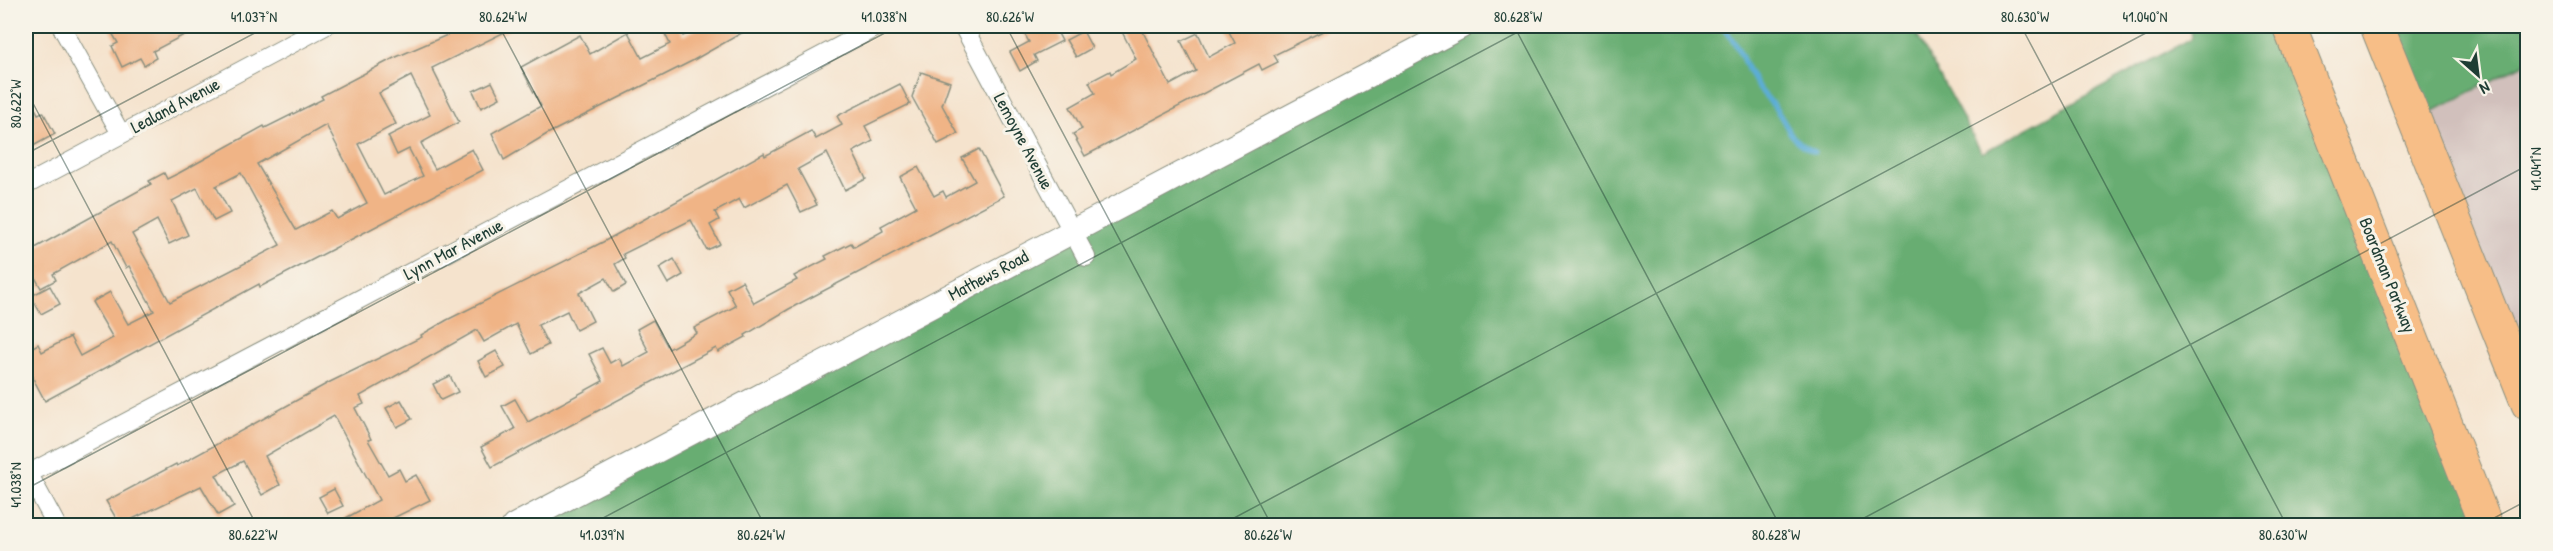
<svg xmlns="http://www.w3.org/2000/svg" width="2553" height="551" font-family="'Patrick Hand',sans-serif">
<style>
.industrial{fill:#d1c0bc}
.forest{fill:#68ad72;stroke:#447553;stroke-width:1.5}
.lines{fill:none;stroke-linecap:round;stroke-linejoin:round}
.stream{stroke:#5badd7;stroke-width:5}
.building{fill:#f0b486;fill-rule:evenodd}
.minor-casing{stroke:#8a9080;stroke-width:20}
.tertiary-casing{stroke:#8a9080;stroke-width:26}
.motorway-casing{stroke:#8a9080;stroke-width:35}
.minor{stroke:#fff;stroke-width:18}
.tertiary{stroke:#fff;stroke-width:24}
.motorway{stroke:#f7be87;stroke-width:33}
.ticks{fill:none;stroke:#1f3d34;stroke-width:1.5;stroke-opacity:0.45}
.labels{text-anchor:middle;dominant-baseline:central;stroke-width:6;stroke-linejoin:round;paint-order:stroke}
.street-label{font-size:18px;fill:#1f3d34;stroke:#f7f3e8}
.neatline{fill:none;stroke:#1f3d34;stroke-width:2}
.ticks-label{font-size:15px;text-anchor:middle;fill:#1f3d34}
</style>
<rect width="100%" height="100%" fill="#f7f3e8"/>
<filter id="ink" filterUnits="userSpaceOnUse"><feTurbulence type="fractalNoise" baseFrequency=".0167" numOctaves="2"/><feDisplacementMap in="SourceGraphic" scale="12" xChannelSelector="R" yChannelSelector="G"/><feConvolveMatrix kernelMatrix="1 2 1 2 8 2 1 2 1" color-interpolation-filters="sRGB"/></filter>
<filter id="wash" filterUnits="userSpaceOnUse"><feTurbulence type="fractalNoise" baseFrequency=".008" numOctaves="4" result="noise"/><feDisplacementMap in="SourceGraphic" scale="24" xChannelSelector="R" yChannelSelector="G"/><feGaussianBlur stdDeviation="1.35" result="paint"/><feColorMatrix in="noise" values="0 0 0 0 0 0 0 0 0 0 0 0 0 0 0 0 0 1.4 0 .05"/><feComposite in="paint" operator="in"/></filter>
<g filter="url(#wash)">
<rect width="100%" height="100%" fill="#f5e3cd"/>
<path class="industrial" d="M2527 62V404L2415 121Z"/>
<g class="forest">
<path d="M1462 26H1912L1982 153 2192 38 2188 26H2289L2486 526H514Z"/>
<path d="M2377 26H2527V62L2415 121Z"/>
</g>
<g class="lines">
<path class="stream" d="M1722 26C1739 44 1744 66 1757 86 1763 94 1770 100 1775 108 1791 129 1787 140 1815 152"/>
</g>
<g id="blocks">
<g class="building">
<path d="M108 26H201L153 51 156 58 144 65 140 58 122 67 112 46 118 43Z"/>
<path d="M468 26H517L432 68 459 122 421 143 435 169 472 149 483 170 331 250 260 287 259 284 45 401 26 365V351L38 344 42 352 70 337 80 356 113 338 92 302 110 292 128 324 154 311 129 266 126 268 112 241 53 274 56 280 41 288 26 261V253L151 184 149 181 164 173 167 179 179 173 264 126 265 128 323 99 321 96 394 58ZM411 76 430 115 388 136 397 155 409 149 423 176 384 195 358 144 396 124 379 93ZM326 125 367 203 337 219 332 211 296 230 257 164ZM241 173 280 245 170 302 132 234 157 220 169 244 188 235 172 201 197 188 214 221 230 213 216 186Z"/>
<path d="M661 26H678L683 36 703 26H754L692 61 547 134 504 160 492 133 541 106 521 67 580 35 590 54 628 32 642 58 670 44Z"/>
<path d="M1020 26H1054L1062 41 1034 55 1037 61 1020 71 1010 52 1029 42Z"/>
<path d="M1119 26H1140L1170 85 1196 71 1181 41 1198 33 1209 57 1235 43 1226 26H1333L1274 55 1278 62 1262 70 1259 64 1085 156 1073 134 1082 129 1070 107 1095 93 1089 82 1110 71 1111 74 1136 59Z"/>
<path d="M1083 31 1092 48 1076 57 1066 40Z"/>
<path d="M921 72 950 82 942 105 958 134 938 144 912 97Z"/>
<path d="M492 82 500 98 481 108 473 91Z"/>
<path d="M900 84 910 104 865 126 873 141 853 152 866 179 845 190 827 153 798 169 817 205 801 212 787 185 744 208 739 199 715 212 719 220 710 225 720 244 707 250 691 220 623 254 625 258 615 264 626 285 614 292 606 278 579 293 593 321 576 330 567 311 538 325 548 345 531 354 516 324 484 342 477 330 360 396 364 404 355 408 371 439 368 440 388 475 399 469 405 481 416 475 430 500 379 525H333L379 500 334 416 265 456 280 485 262 495 243 461 216 475 234 506 218 515 201 486 120 525 106 501 176 464 177 466 330 382 422 337 421 335 447 320 603 242 764 153 765 156 811 131 816 139 842 125 837 116Z"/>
<path d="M26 91 38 114 43 112 55 134 26 150Z"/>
<path d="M979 149 1004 196 789 309 745 335 746 337 718 352 716 348 492 467 481 447 515 429 502 406 515 399 528 422 603 381 589 354 602 348 610 363 619 358 623 366 649 352 637 329 653 320 669 349 697 333 694 328 736 306 727 289 742 281 754 303 797 280 794 276 827 259 825 256 851 243 854 247 883 231 881 226 916 207 900 177 918 167 934 196 943 191 946 197 975 181 962 158Z"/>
<path d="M674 259 683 275 668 284 659 268Z"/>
<path d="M50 286 60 304 41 314 31 296Z"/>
<path d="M496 351 505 367 486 377 478 361Z"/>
<path d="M450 376 458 392 441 400 433 384Z"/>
<path d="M401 400 412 419 397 427 386 408Z"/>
<path d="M334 489 343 506 328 513 319 497Z"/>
</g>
</g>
</g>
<g filter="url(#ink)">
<use href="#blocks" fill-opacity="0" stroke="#8a9080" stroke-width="1.5"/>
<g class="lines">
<g class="minor-casing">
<g id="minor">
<path d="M61 26 121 134"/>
<path d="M963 26 1086 257"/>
<path d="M26 185 325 26"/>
<path d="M26 469 57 526"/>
<path d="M28 474 878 26"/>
</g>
</g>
<g class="tertiary-casing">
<path id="tertiary" d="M514 526 1462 26"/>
</g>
<g class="motorway-casing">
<g id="motorway">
<path d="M2289 26 2486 526"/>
<path d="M2377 26 2528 404"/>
</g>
</g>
<use href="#minor" class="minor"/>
<use href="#tertiary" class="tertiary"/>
<use href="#motorway" class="motorway"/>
</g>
</g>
<path class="ticks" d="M499 26 765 526M1006 26 1272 526M1514 26 1780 526M2021 26 2287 526M26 90 257 526M26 154 268 26M26 489 898 26M588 526 1529 26M1219 526 2159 26M1849 526 2528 165M2479 526 2528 500"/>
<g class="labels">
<g class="street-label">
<text transform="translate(175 105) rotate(-28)">Lealand Avenue</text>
<text transform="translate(1024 141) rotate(62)">Lemoyne Avenue</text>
<text transform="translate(453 249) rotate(-28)">Lynn Mar Avenue</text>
<text transform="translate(988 275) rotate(-28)">Mathews Road</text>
<text transform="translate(2388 275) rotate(68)">Boardman Parkway</text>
</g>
</g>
<rect width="2553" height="551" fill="none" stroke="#f7f3e8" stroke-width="66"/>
<g transform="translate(2478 75) rotate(152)" stroke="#f7f3e8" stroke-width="4.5" paint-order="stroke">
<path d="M0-4.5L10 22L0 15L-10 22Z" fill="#1f3d34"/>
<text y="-9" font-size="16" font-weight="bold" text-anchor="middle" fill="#1f3d34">N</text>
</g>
<rect x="33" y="33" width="2487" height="485" class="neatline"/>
<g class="ticks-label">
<text x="254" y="22">41.037°N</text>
<text x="503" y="22">80.624°W</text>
<text x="884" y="22">41.038°N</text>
<text x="1010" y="22">80.626°W</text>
<text x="1518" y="22">80.628°W</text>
<text x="2025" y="22">80.630°W</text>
<text x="2145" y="22">41.040°N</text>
<text transform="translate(16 104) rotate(-90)" y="5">80.622°W</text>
<text transform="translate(2536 169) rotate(-90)" y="5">41.041°N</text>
<text transform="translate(16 485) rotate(-90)" y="5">41.038°N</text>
<text x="253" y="540">80.622°W</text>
<text x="602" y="540">41.039°N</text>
<text x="761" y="540">80.624°W</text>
<text x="1268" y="540">80.626°W</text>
<text x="1776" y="540">80.628°W</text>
<text x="2283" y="540">80.630°W</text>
</g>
</svg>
